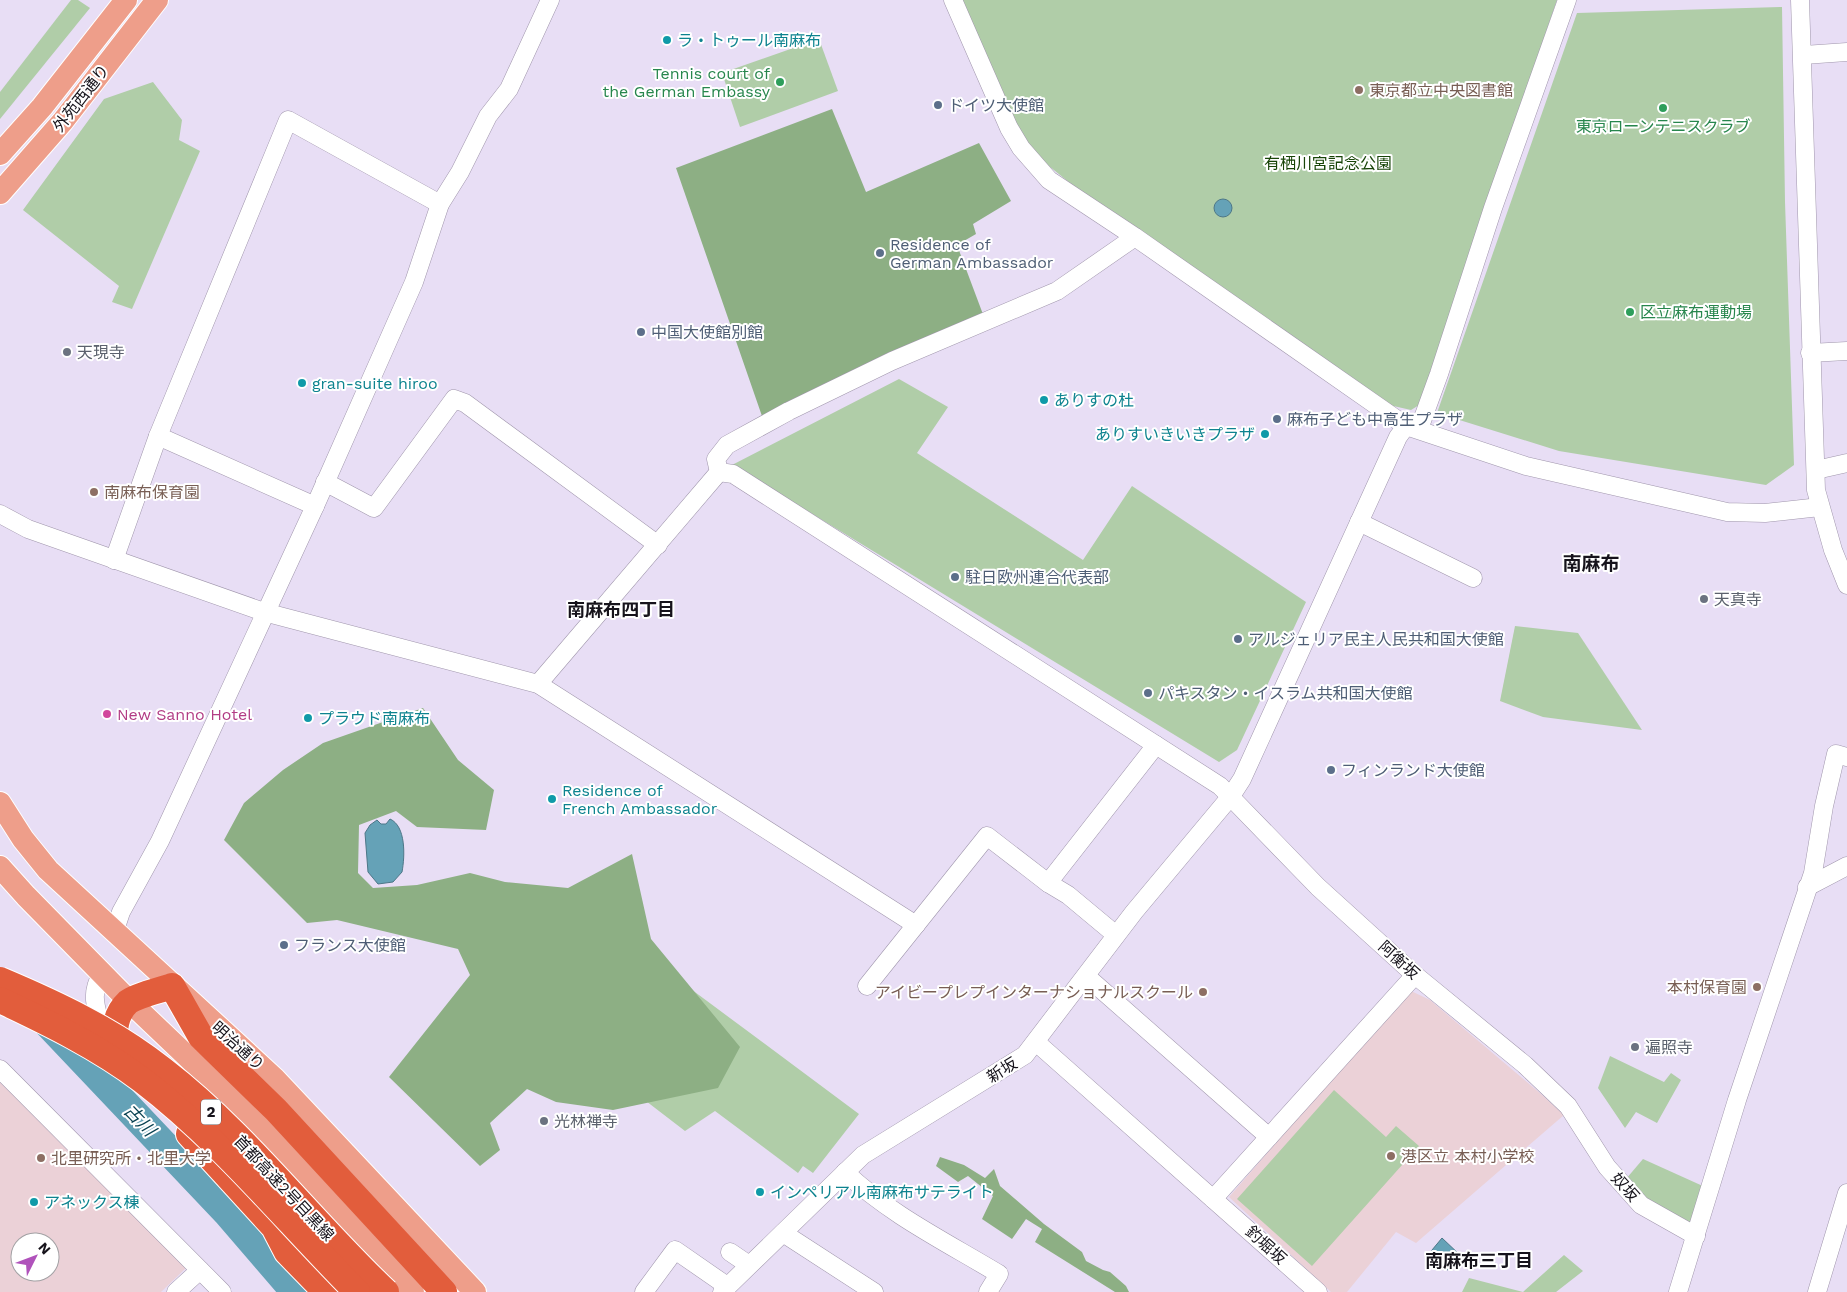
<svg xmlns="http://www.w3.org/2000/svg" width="1847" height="1292" font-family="'Work Sans','Noto Sans JP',sans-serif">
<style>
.education{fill:#ebd1d7;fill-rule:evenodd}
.green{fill:#b0cda8}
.forest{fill:#8daf84}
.water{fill:#65a2b7;stroke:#4d7788}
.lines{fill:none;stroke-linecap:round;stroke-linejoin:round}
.river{stroke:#65a2b7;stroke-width:30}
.minor-casing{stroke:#a096ac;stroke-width:19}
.major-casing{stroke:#fff;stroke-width:24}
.highway-casing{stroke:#fff;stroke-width:28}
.minor{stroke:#fff;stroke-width:18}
.major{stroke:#ee9e8a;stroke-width:22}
.highway{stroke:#e25d3c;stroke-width:26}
.highway-bridge-casing{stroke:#fff;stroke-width:28;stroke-linecap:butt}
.highway-bridge{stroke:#e25d3c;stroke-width:26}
.culture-dot{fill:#0f9aa8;stroke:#fff;stroke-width:2}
.leisure-dot{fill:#2e9e5b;stroke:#fff;stroke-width:2}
.education-dot{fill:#8d6e63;stroke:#fff;stroke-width:2}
.service-dot{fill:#5c6f8a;stroke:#fff;stroke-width:2}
.worship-dot{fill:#6b7280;stroke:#fff;stroke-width:2}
.hotel-dot{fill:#d1479c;stroke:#fff;stroke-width:2}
.labels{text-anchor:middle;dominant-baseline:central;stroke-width:4;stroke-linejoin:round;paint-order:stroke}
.shield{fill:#fff;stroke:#5c5a5f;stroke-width:1}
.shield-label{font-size:15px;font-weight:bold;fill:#16131b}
.culture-label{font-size:16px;fill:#0d838f;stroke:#fff;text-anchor:start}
.leisure-label{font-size:16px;fill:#27864d;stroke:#fff;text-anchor:end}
.education-label{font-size:16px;fill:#785e54;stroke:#fff;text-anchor:start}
.street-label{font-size:16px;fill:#16131b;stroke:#fff}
.service-label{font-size:16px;fill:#4e5e75;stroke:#fff;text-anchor:start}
.park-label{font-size:16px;fill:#184508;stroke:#fff}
.worship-label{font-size:16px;fill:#5b616d;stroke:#fff;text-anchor:start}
.hotel-label{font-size:16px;fill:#b23c85;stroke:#fff;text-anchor:start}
.neighbourhood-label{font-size:18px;font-weight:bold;fill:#16131b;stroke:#fff}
.water-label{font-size:18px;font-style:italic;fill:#063f4f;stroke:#fff}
.quarter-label{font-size:19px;font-weight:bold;fill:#16131b;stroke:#fff}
</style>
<rect width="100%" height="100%" fill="#e8def5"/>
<g class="education">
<path d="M1409 990 1430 1000 1541 1094 1564 1115 1416 1243 1396 1232 1347 1292H1331L1229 1197Z"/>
<path d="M0 1075 187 1267 161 1292H0ZM20 1242H50V1272H20Z"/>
</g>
<g class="green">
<path d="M71 0H78L90 8 0 119V92Z"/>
<path d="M960 0H1557L1475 239 1424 402 1411 410 1389 405 1081 192 1044 162 1014 126Z"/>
<path d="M1782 7 1785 202 1794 465 1766 485 1559 451 1437 413 1577 13Z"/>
<path d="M819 39 838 91 740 127 722 73Z"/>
<path d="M153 82 182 120 179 140 200 151 132 309 112 302 119 286 23 210 104 99Z"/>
<path d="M899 379 948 407 917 453 1083 560 1132 486 1306 602 1237 750 1219 762 732 465Z"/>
<path d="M1515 626 1578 633 1642 730 1543 717 1500 701Z"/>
<path d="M586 911 859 1114 813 1173 803 1166 798 1173 715 1111 685 1131 616 1078Z"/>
<path d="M1610 1056 1664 1082 1671 1073 1681 1080 1657 1123 1636 1112 1625 1128 1598 1088Z"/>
<path d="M1334 1090 1386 1137 1396 1126 1419 1146 1312 1266 1237 1199Z"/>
<path d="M1643 1159 1705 1187 1691 1228 1648 1204 1626 1179Z"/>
<path d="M1564 1255 1583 1271 1556 1292H1462L1469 1278 1523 1292Z"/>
</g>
<g class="forest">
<path d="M832 109 866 192 979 143 1011 201 973 224 976 234 957 245 984 317 763 419 676 168Z"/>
<path d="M423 708 458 760 494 790 486 830 417 827 396 811 359 825 358 873 373 888 417 885 470 873 505 882 568 888 632 854 651 939 740 1047 718 1088 613 1110 556 1102 527 1089 490 1123 500 1150 480 1166 389 1077 470 975 458 949 337 920 307 923 224 840 244 803 283 770 323 743Z"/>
<path d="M940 1157 964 1165 985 1178 994 1169 1000 1186 1044 1224 1082 1252 1086 1261 1103 1270 1110 1272 1126 1286 1129 1292H1115L1035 1242 1042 1229 1026 1219 1012 1239 982 1219 993 1196 968 1176 958 1182 936 1166Z"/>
</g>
<g class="water">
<circle cx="1223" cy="208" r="9"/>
<path d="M390 819C406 826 405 856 402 872L393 882 378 884 368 872 365 833 370 825 377 820 381 824H386Z"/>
<path d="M1442 1238 1461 1256 1448 1270 1430 1263 1427 1256Z"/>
</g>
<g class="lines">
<path class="river" d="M47 1022 228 1213 296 1292"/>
<g class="minor-casing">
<g id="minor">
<path d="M953 0 1009 128 1021 148 1049 180 1135 237 1406 426 1526 466 1727 512 1765 513 1820 507"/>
<path d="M1800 0 1816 490 1833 550 1847 585"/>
<path d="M1804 55 1847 52"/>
<path d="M1810 353 1847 351"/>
<path d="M1419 429 1439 374 1493 208 1567 0"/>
<path d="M158 436 315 506"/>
<path d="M1816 470 1847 463"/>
<path d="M719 472 733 474 1220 786 1318 887 1415 975 1525 1065 1568 1106 1607 1167 1641 1205 1696 1236"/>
<path d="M719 472 716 459 727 445 789 411 892 361 1057 291 1135 237"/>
<path d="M325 482 374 508 454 399 465 403 658 545"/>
<path d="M0 514 28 529 264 612 538 684 916 925"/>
<path d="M1359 522 1473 578"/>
<path d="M114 560 158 436 288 120 440 204"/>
<path d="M538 684 719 472"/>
<path d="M1048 883 1068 895 1116 935"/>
<path d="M1807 887 1847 866"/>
<path d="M114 933 121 912 160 841 315 506 414 282 440 204 460 172 488 116 509 89 550 0"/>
<path d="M102 973C88 998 98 1009 103 1035"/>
<path d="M1086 976 1269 1137"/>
<path d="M867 986 987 836 1048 883 1156 745"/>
<path d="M1037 1043 1318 1292"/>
<path d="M0 1069 222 1292"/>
<path d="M845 1172C889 1214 946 1242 999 1274L988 1292"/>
<path d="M1213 1199 1415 975"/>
<path d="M783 1233 874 1292"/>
<path d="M730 1252 749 1265"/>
<path d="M176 1292 200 1270"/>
<path d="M644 1292 675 1250 727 1286"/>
<path d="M722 1292 863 1155 1025 1055 1134 912 1231 796 1242 779 1398 437 1406 426"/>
<path d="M1678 1292 1737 1100 1813 873 1824 806 1836 754 1847 757"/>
<path d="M1817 1292 1847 1193"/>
</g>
</g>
<g class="major-casing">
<g id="major">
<path d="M0 154 42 107 126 0"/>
<path d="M0 193 63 121 157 0"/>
<path d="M0 803 23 839 48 870 274 1078 475 1292"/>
<path d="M0 867 26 896 129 1001 256 1122 413 1292"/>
</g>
</g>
<g class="highway-casing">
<g id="highway">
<path d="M120 1056C112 1038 113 1016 128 1002 137 995 161 990 172 986L201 1037 276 1110 444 1292"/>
<path d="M189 1134 274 1227 287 1252 326 1292"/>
</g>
</g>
<use href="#minor" class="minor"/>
<use href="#major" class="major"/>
<use href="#highway" class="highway"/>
<g class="highway-bridge-casing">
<g id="highway-bridge">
<path d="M0 980C57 1004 114 1031 163 1070 246 1134 310 1220 386 1292"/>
<path d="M0 1000C49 1023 98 1047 142 1080 222 1141 286 1221 357 1292"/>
</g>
</g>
<use href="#highway-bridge" class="highway-bridge"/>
</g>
<g class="culture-dot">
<circle cx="667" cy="40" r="5"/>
<circle cx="302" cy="383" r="5"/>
<circle cx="1044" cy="400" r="5"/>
<circle cx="1265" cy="434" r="5"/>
<circle cx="308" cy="718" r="5"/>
<circle cx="552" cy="799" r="5"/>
<circle cx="760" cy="1192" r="5"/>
<circle cx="34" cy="1202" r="5"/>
</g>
<g class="leisure-dot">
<circle cx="780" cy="82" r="5"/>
<circle cx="1663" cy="108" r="5"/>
<circle cx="1630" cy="312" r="5"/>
</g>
<g class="education-dot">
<circle cx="1359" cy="90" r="5"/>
<circle cx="94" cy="492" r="5"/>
<circle cx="1757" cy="987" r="5"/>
<circle cx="1203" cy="992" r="5"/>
<circle cx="1391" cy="1156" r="5"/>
<circle cx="41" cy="1158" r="5"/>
</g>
<g class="service-dot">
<circle cx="938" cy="105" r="5"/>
<circle cx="880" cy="253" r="5"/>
<circle cx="641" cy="332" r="5"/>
<circle cx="1277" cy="419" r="5"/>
<circle cx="955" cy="577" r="5"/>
<circle cx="1238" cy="639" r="5"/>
<circle cx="1148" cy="693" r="5"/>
<circle cx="1331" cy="770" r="5"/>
<circle cx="284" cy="945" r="5"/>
</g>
<g class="worship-dot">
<circle cx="67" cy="352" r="5"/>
<circle cx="1704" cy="599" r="5"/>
<circle cx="1635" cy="1047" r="5"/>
<circle cx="544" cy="1121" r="5"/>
</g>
<circle class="hotel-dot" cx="107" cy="714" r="5"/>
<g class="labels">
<rect class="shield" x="201" y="1099.5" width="20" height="25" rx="4"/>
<g class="shield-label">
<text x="211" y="1112">2</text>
</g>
<g class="culture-label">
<text x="677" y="40">ラ・トゥール南麻布</text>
<text x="312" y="383">gran-suite hiroo</text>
<text x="1054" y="400">ありすの杜</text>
<text x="1255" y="434" text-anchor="end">ありすいきいきプラザ</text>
<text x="318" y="718">プラウド南麻布</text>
<text x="562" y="790">Residence of<tspan x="562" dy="18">French Ambassador</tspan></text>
<text x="770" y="1192">インペリアル南麻布サテライト</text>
<text x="44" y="1202">アネックス棟</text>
</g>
<g class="leisure-label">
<text x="770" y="73">Tennis court of<tspan x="770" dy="18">the German Embassy</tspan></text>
<text x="1663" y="126" text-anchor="middle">東京ローンテニスクラブ</text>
<text x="1640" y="312" text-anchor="start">区立麻布運動場</text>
</g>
<g class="education-label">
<text x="1369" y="90">東京都立中央図書館</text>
<text x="104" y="492">南麻布保育園</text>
<text x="1747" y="987" text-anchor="end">本村保育園</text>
<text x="1193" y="992" text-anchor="end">アイビープレプインターナショナルスクール</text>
<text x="1401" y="1156">港区立 本村小学校</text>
<text x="51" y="1158">北里研究所・北里大学</text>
</g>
<g class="street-label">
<text transform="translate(81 98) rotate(-52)">外苑西通り</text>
<text transform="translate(1399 960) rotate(42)">阿衡坂</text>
<text transform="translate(238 1046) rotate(42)">明治通り</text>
<text transform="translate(1002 1070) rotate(-32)">新坂</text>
<text transform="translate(1625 1187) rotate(48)">奴坂</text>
<text transform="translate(284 1188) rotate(47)">首都高速2号目黒線</text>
<text transform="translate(1266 1245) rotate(42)">釣堀坂</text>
</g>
<g class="service-label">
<text x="948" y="105">ドイツ大使館</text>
<text x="890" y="244">Residence of<tspan x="890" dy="18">German Ambassador</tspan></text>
<text x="651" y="332">中国大使館別館</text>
<text x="1287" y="419">麻布子ども中高生プラザ</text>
<text x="965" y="577">駐日欧州連合代表部</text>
<text x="1248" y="639">アルジェリア民主人民共和国大使館</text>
<text x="1158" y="693">パキスタン・イスラム共和国大使館</text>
<text x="1341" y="770">フィンランド大使館</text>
<text x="294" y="945">フランス大使館</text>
</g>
<g class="park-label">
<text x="1328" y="163">有栖川宮記念公園</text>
</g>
<g class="worship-label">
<text x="77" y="352">天現寺</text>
<text x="1714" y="599">天真寺</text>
<text x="1645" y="1047">遍照寺</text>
<text x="554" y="1121">光林禅寺</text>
</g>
<g class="hotel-label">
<text x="117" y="714">New Sanno Hotel</text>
</g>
<g class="neighbourhood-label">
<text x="621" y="609">南麻布四丁目</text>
<text x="1479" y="1260">南麻布三丁目</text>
</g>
<g class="water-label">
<text transform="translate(140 1120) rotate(46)">古川</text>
</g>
<g class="quarter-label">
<text x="1591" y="563">南麻布</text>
</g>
</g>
<g transform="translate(35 1257) rotate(48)"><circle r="24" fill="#ffffff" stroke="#a2a1a4"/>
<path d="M0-4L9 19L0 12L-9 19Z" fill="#b052bb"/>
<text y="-8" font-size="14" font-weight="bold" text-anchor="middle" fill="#16131b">N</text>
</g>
</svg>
